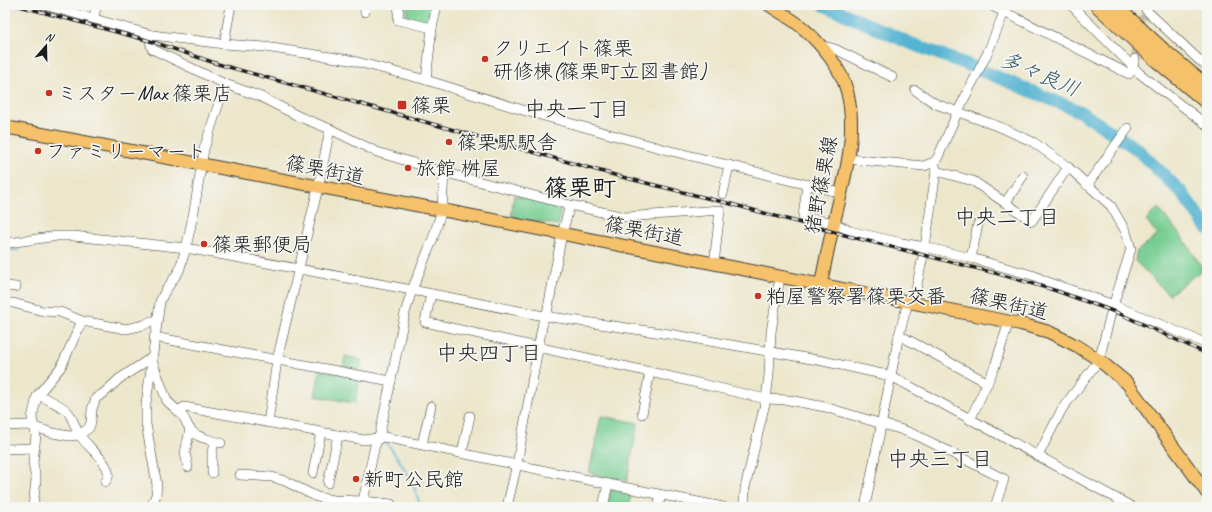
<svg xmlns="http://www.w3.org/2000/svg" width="1212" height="512" font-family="Caveat,'Klee One',sans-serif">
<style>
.green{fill:#76cd92;stroke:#497457}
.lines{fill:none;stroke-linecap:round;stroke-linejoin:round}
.stream{stroke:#52b3d1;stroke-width:2}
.river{stroke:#52b3d1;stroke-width:13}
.minor-tunnel{stroke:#c2bea7;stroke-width:9;stroke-dasharray:9 4.5;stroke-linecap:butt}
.minor-casing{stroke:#3b3a36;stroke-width:10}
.major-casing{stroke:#3b3a36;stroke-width:14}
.highway-casing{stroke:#3b3a36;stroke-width:16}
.minor{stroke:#fff;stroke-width:9}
.major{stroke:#f5c16b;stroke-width:12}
.highway{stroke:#f5c16b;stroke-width:14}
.rail-casing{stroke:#1c1c1c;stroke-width:3.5}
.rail{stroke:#f6f6f2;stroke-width:2;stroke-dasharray:6;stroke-linecap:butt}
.poi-dot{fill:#c8321e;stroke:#f6f6f2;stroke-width:1.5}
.labels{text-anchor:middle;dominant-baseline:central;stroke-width:3.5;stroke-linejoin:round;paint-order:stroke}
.poi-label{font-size:20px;fill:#1c1c1c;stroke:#f6f6f2;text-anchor:start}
.street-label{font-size:20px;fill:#1c1c1c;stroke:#f6f6f2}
.water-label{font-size:21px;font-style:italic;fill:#325864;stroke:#f6f6f2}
.neighbourhood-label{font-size:21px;fill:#1c1c1c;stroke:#f6f6f2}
.district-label{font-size:24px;font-weight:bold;fill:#1c1c1c;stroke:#f6f6f2}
</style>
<rect width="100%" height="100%" fill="#f6f6f2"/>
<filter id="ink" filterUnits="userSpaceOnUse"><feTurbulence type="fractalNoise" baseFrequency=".025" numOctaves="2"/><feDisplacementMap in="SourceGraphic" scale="8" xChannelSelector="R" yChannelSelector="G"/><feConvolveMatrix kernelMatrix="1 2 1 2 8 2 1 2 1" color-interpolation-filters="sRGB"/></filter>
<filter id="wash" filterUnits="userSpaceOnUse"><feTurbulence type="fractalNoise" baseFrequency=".012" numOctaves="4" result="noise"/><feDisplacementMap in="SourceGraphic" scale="16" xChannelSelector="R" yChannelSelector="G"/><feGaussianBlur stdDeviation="0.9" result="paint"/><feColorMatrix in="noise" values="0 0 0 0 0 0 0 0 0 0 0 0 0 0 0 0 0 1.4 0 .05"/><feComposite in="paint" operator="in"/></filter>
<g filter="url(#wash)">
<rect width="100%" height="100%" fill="#ece6ca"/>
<g class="green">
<path d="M408 5H434L431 25 406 16Z"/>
<path d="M514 195 561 206 558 225 511 217Z"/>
<path d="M1158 208 1183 238 1203 269 1169 295 1135 261 1137 251 1158 235 1146 220Z"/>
<path d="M345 356 362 360 360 370 343 367Z"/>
<path d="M320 370 360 377 355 403 315 396Z"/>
<path d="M601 416 638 423 627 481 589 473Z"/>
<path d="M611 488 632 492 629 507H608Z"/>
</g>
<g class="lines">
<g class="stream">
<path d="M5 249 18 250"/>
<path d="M381 441 386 442C401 462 415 482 420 507"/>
</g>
<path class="river" d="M824 5 912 44 966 64 1079 111 1137 149 1182 193 1207 228"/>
</g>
</g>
<g filter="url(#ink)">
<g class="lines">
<path class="minor-tunnel" d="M1135 59 1145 15"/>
<g class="minor-casing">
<g id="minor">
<path d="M44 5 152 35 224 44 265 47 350 60 426 80 526 111 667 150 841 193"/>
<path d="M364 5 365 12"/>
<path d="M399 5 398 20 432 28"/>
<path d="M990 5 1129 74 1131 72 1135 59"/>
<path d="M1071 5 1139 73 1207 125"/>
<path d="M1146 10 1199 60 1207 66"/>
<path d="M93 19 97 5"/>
<path d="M152 35 150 41 152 49 225 84 259 96 300 117 330 129 377 152 450 174 570 205 625 217 720 210 714 264"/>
<path d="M224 44 231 5"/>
<path d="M820 45 835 49 892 77"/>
<path d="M426 80 432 28 437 5"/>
<path d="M915 90 936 104 1000 127 1033 142 1068 167 1111 206 1126 232 1131 249 1112 309 1099 360 1062 409 1038 456"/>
<path d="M848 159 924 166 934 162 938 157 958 111 988 52 1007 5"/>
<path d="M936 171 973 181 1032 221 1068 167"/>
<path d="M807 184 803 217 834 223 850 231 902 243 925 247 971 258 1035 276 1045 281 1114 305 1207 344"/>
<path d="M1087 185 1128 128"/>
<path d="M723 194 729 165"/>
<path d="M1006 202 1023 176"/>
<path d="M5 243H9L57 236H73L186 248 412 290 544 316 669 334 823 361 891 376 1132 507"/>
<path d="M971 258 978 224"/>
<path d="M5 286 16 287"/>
<path d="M431 294 425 322 650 372 766 399 789 400 825 407 882 424 903 430 918 436 1004 479 995 507"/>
<path d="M5 303H13L43 311 60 312 82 321 126 329 144 325 151 321H157"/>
<path d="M913 303 925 247 936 171 935 165"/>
<path d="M899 335 988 383"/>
<path d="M154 337 391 381"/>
<path d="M38 395C45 398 64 407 68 412 73 418 75 428 79 434 86 447 119 468 105 482"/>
<path d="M178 411C185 416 185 422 190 429 195 438 212 440 221 443"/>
<path d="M642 414 650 372"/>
<path d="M970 420 995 366 1009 321"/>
<path d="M268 423 277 360 318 188 330 129"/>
<path d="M5 426 28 425 53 433 69 436 79 435 89 428 91 422 92 409 96 398 104 393 119 379 151 358 167 401 178 411 184 407 364 440 384 437 608 484 723 507"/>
<path d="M422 444 431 406"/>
<path d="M5 449 35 448"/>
<path d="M462 453 470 416"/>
<path d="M188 467 185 453 190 429"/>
<path d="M212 473V453L214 441"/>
<path d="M313 473 321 432"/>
<path d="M240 475 272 477 285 481 317 497 334 500 363 501 391 504"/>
<path d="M328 483 338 435"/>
<path d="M363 501 375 445 379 438 405 313 412 290 432 241 442 210 444 172"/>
<path d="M33 507 36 480 33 463 36 435 32 418 37 396 61 367 82 321"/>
<path d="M151 507 156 495 157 485 146 424V404L160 302 164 293 179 271 186 248 194 211 204 149 225 84"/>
<path d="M507 507 517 464 544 316 547 313 562 234 570 205"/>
<path d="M603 507 608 484"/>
<path d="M658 507 661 495"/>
<path d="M744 507 745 488 766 399 769 375 771 332 780 277"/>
<path d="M865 507 899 335 908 302"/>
</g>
</g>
<g class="major-casing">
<g id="major">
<path d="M769 5C781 13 794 20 804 29 822 45 841 68 847 91 859 138 842 186 832 231 828 249 824 267 821 284"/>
<path d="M5 127 442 210 1021 324 1049 332 1079 347 1099 360 1127 383 1207 493"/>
</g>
</g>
<g class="highway-casing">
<g id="highway">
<path d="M1097 5 1153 57 1207 102"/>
<path d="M1114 5 1165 52 1207 87"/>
</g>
</g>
<use href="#minor" class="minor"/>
<use href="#major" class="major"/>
<use href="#highway" class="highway"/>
<g class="rail-casing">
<path id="rail" d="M16 5 150 41 218 64 618 176 731 204 856 238 999 274 1057 291 1118 313 1207 354"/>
</g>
<use href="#rail" class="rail"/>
</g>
</g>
<g class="poi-dot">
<circle cx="485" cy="59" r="4"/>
<circle cx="49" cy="93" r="4"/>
<rect x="397" y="100" width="10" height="10" rx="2"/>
<circle cx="449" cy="142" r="4"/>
<circle cx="38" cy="151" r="4"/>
<circle cx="408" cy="168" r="4"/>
<circle cx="204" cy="244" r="4"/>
<circle cx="758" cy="296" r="4"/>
<circle cx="356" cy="479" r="4"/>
</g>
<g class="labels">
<g class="poi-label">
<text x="493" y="48">クリエイト篠栗<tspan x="493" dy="23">研修棟(篠栗町立図書館)</tspan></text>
<text x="57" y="93">ミスターMax 篠栗店</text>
<text x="411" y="105">篠栗</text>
<text x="457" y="142">篠栗駅駅舎</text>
<text x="46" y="151">ファミリーマート</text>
<text x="416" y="168">旅館 桝屋</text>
<text x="212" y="244">篠栗郵便局</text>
<text x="766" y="296">粕屋警察署篠栗交番</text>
<text x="364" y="479">新町公民館</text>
</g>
<g class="street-label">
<text transform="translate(325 170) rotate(11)">篠栗街道</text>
<text transform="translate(821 185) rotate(-79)">猪野篠栗線</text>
<text transform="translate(644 231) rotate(11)">篠栗街道</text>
<text transform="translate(1009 304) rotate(13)">篠栗街道</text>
</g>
<g class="water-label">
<text transform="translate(1040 74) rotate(23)">多々良川</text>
</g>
<g class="neighbourhood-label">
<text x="577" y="109">中央一丁目</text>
<text x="1007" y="217">中央二丁目</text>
<text x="489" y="353">中央四丁目</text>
<text x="940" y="459">中央三丁目</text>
</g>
<g class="district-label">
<text x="580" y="188">篠栗町</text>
</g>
</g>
<rect width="1212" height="512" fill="none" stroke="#f6f6f2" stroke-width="20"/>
<g transform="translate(46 46) rotate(20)" stroke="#f6f6f2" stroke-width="3" paint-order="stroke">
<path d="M0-3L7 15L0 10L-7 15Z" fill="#1c1c1c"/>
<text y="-6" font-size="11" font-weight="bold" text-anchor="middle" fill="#1c1c1c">N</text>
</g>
</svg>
